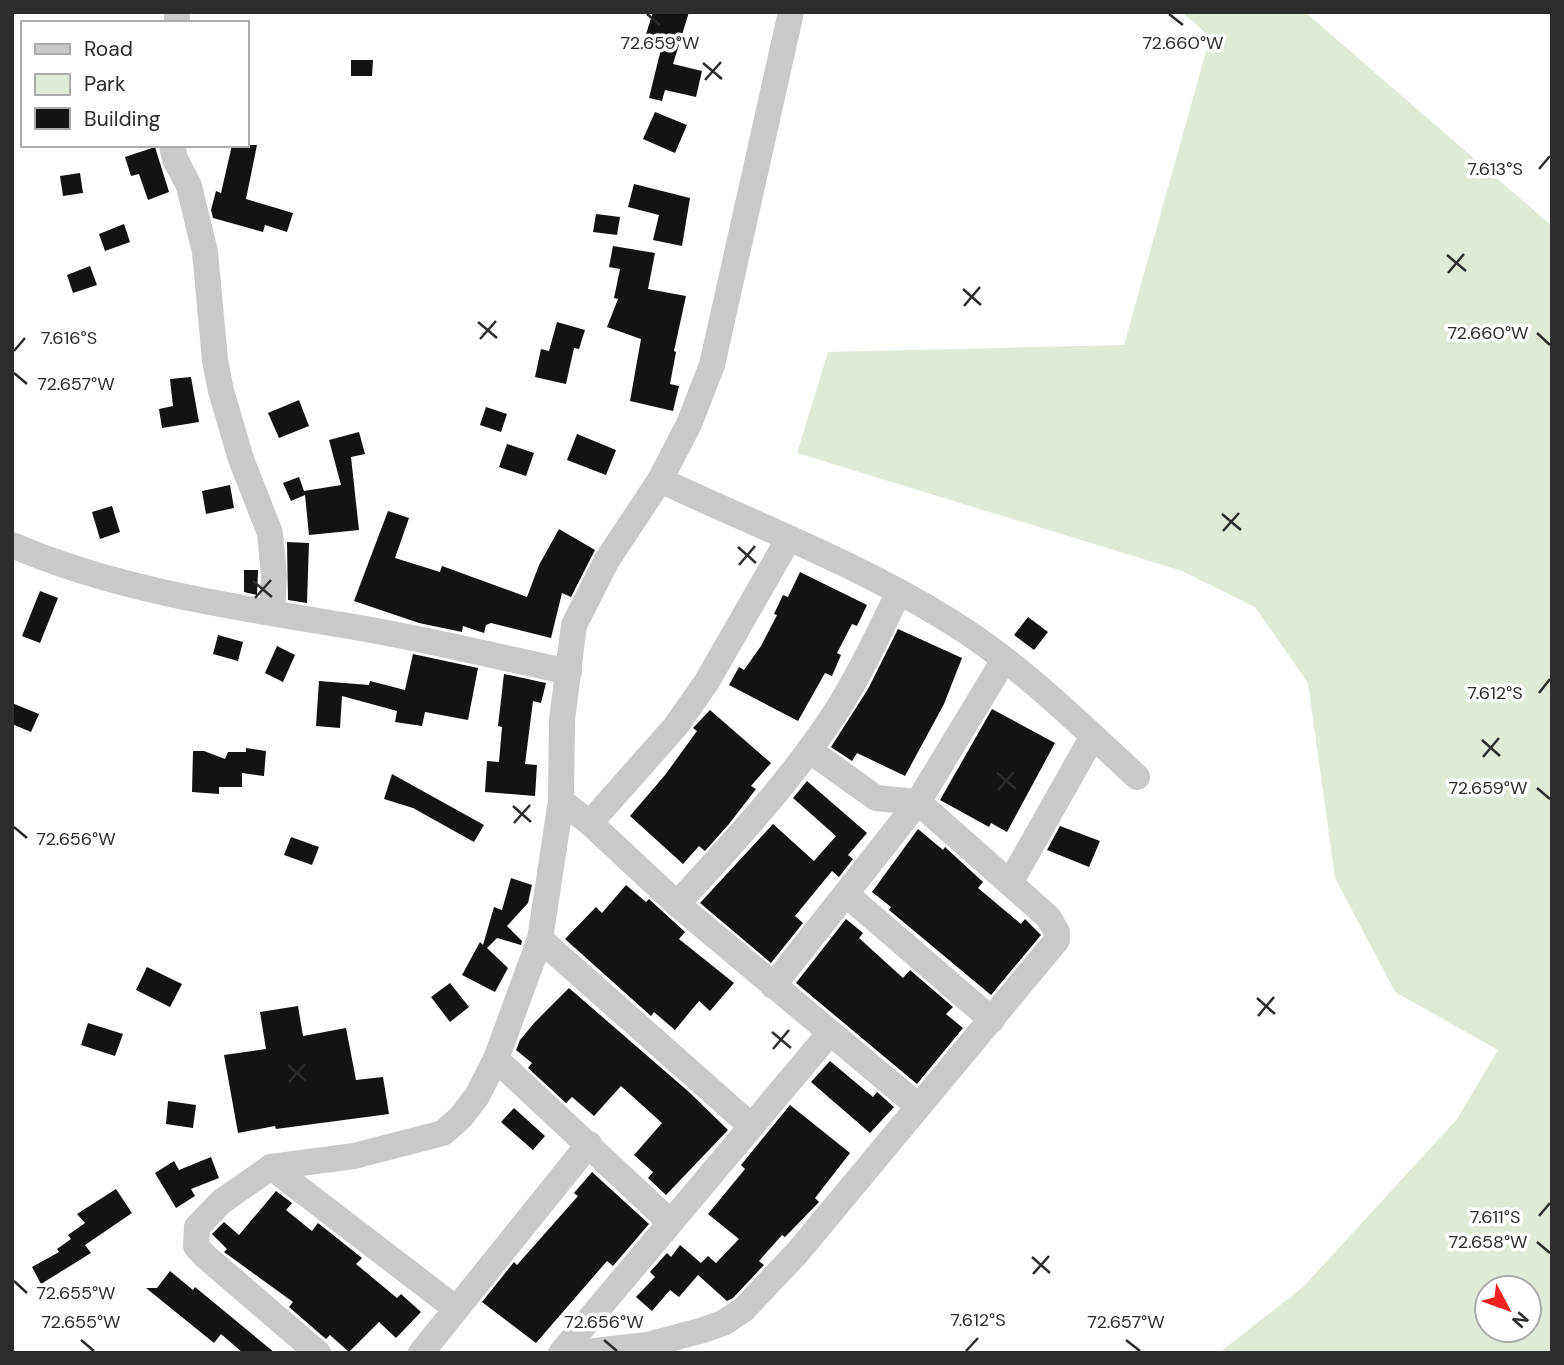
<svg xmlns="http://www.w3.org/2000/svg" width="1564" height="1365" font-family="'DM Sans',sans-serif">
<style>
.green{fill:#e0ebd7;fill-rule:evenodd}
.building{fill:#131313}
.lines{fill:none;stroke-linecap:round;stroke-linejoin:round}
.minor{stroke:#c9c9c9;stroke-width:26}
.ticks{fill:none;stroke:#2c2c2c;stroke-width:2.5}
.ticks-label{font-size:18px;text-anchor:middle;fill:#2c2c2c;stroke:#fff;stroke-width:7;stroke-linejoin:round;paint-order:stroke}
</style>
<rect width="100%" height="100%" fill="#fff"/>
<path class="green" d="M1182 12H1305L1552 226V1353H1219L1303 1287 1457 1119 1498 1050 1395 992 1335 878 1308 683 1255 607 1182 571 797 453 828 352 1124 345 1210 37ZM1487 1288H1529V1330H1487Z"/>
<g class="building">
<path d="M653 12H689L673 64 702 71 696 97 665 90 662 101 649 98 661 49 643 44Z"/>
<path d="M351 60H373L372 76H351Z"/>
<path d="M655 112 687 125 675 153 643 139Z"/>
<path d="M232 145H257L246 199 293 213 287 232 265 225 263 232 213 218 211 210 216 191 221 193Z"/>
<path d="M155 147 169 192 148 200 139 174 131 176 125 157Z"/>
<path d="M80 173 83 193 63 196 60 176Z"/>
<path d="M634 184 690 198 682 246 653 240 659 215 628 207Z"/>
<path d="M596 214 620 217 617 235 593 232Z"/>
<path d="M124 224 130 242 105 251 99 234Z"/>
<path d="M613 246 655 253 648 289 686 296 674 351 676 352 670 384 679 386 673 411 630 401 641 339 607 327 618 299 614 298 620 269 609 267Z"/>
<path d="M90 266 97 285 73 293 67 275Z"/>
<path d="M557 322 585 330 579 349 574 348 566 384 535 377 541 349 549 351Z"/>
<path d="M191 377 199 422 162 428 159 409 173 406 170 379Z"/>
<path d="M299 400 309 426 279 438 268 413Z"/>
<path d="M486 407 507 414 501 432 480 425Z"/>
<path d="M359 432 365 454 351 457 359 530 309 535 305 495 291 501 283 483 299 477 304 491 341 485 329 440Z"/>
<path d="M577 434 616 450 606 475 567 460Z"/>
<path d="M507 444 534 453 526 476 499 467Z"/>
<path d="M230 485 234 508 206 514 202 491Z"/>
<path d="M112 506 120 532 100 539 92 512Z"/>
<path d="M388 511 409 518 395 558 440 572 442 566 527 597 539 565 559 529 595 550 571 597 562 593 551 638 491 623 486 625 484 633 463 626 462 632 419 623 354 601Z"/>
<path d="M287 542 309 543 307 603 288 600Z"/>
<path d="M244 570H258L257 595 244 592Z"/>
<path d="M800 572 867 605 857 626 852 624 837 653 841 655 832 676 825 673 798 721 729 685 739 667 744 670 761 646 777 615 774 614 783 595 788 597Z"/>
<path d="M40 591 58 598 40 643 22 636Z"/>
<path d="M1028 617 1048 632 1034 650 1014 635Z"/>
<path d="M898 629 962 658 944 704 905 776 857 753 852 761 831 747 868 689Z"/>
<path d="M218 635 243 642 238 661 213 654Z"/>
<path d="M277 646 295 655 283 682 265 673Z"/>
<path d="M413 654 478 668 468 720 425 712 422 726 395 722 397 711 342 696 340 728 316 726 319 681 369 685 370 681 405 690Z"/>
<path d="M504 674 546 683 541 703 533 701 525 764 537 765 535 796 485 792 487 761 499 762 502 727 498 726Z"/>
<path d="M12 703 39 714 31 732 12 724Z"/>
<path d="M992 709 1055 743 1007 832 991 823 989 827 940 800Z"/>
<path d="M710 710 771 763 751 786 756 789 729 824 705 851 699 846 683 864 630 816 665 775 697 731 693 728Z"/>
<path d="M246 748 266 751 264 776 242 773V787H219V794L192 792 193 751H204L225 759 228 752H246Z"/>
<path d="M392 774 484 825 474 842 413 808 384 799Z"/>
<path d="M807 781 867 833 848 855 853 859 839 877 832 871 795 916 803 923 771 963 700 903 773 824 814 861 836 836 793 798Z"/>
<path d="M1060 826 1100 841 1089 867 1047 850Z"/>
<path d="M918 829 943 850 945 847 983 882 978 888 1021 924 1025 919 1041 935 991 995 889 910 891 907 872 892Z"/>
<path d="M291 837 319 847 312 865 284 855Z"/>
<path d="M511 878 532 885 528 903 507 926 522 941 521 945 497 938 487 948 508 968 495 992 462 975 480 942 483 945 494 907 502 910Z"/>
<path d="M626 885 646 902 649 899 685 932 679 939 734 983 710 1011 699 1001 675 1030 654 1012 651 1016 565 939 596 907 602 913Z"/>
<path d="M846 919 863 933 859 938 903 978 910 970 953 1007 946 1014 963 1028 917 1084 796 983Z"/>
<path d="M147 967 182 984 170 1007 136 990Z"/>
<path d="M450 983 469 1007 450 1022 431 997Z"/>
<path d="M569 988 689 1092 728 1130 666 1195 648 1178 653 1172 634 1155 662 1123 621 1086 594 1116 572 1097 566 1103 528 1068 532 1063 516 1050 520 1040 535 1022Z"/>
<path d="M298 1006 303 1036 346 1028 356 1080 383 1077 389 1114 276 1129 275 1126 238 1133 224 1055 266 1049 260 1012Z"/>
<path d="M88 1023 123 1034 115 1056 81 1045Z"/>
<path d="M830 1061 873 1097 877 1092 894 1107 870 1133 811 1082Z"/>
<path d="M168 1101 196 1105 193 1128 166 1124Z"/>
<path d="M790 1105 850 1153 815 1198 819 1202 785 1237 782 1235 759 1261 764 1265 733 1298 727 1301 698 1275 679 1297 670 1290 652 1311 636 1297 655 1277 650 1272 667 1253 671 1257 680 1245 701 1263 708 1256 716 1263 739 1239 708 1214 745 1169 741 1165Z"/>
<path d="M514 1108 545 1136 533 1150 501 1122Z"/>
<path d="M211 1157 219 1178 191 1189 195 1196 176 1208 155 1173 174 1161 179 1170Z"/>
<path d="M592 1172 649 1224 613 1266 607 1261 536 1343 482 1302 514 1262 517 1265 578 1196 574 1193Z"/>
<path d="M116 1189 132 1213 85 1245 91 1253 41 1284 32 1267 59 1252 57 1249 71 1239 68 1235 85 1223 77 1214Z"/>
<path d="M276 1191 292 1203 286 1210 312 1231 318 1223 362 1258 356 1264 397 1298 401 1294 421 1312 396 1338 379 1322 349 1352 330 1335 326 1339 289 1307 293 1302 224 1252 227 1249 212 1234 224 1222 239 1235Z"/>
<path d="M170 1271 193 1290 195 1287 275 1353H243L221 1334 214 1343 146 1288H157Z"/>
</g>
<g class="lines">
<g class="minor">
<path d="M177 23V12"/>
<path d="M172 145 175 159 189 186 205 252 215 360 221 391 241 459 270 533 274 575 272 613"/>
<path d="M660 480C756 525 858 564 948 620 1017 662 1078 722 1137 777"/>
<path d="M12 545C121 592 243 608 360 628 430 640 499 657 569 672"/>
<path d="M561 801 590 823 677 904 918 1106"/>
<path d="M590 823 675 727 706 683 788 540"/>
<path d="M1010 883 1093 736"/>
<path d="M847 895 992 1020"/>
<path d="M677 904C734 842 791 781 837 710 861 673 879 632 899 592"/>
<path d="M540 939 750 1125"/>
<path d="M773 986 918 802 1004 660"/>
<path d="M496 1059 670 1222"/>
<path d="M271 1167 455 1308"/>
<path d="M318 1353 205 1256 196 1246 197 1227 221 1202 271 1167 354 1156 443 1133 461 1117 477 1096 496 1059 540 939 561 801 562 720 574 625 607 560 660 480 689 424 712 365 791 12"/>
<path d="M421 1353 589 1144"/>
<path d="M561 1353 829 1034"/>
<path d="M578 1353 647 1345 700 1331 723 1323 743 1310 797 1253 1057 940V932L1048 917 918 802 876 798 809 750"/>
</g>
</g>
<path class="ticks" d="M647 14 660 25M1169 14 1183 25M703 63 722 79M705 80 721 62M1539 169 1550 156M1447 255 1466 271M1448 273 1464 254M963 289 981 305M964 306 980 287M478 322 497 338M1537 333 1550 345M480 339 496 321M14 351 25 338M14 373 27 384M1222 514 1241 530M1223 531 1239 513M738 547 756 563M739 565 755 546M253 581 272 597M255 598 271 580M1539 693 1550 679M1482 740 1500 756M1483 757 1499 738M997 773 1016 789M1537 788 1550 799M998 790 1014 772M513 806 531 822M514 823 530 805M14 827 27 838M1257 998 1275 1014M1258 1016 1274 997M772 1032 791 1048M773 1049 789 1030M288 1065 306 1081M289 1082 305 1064M1539 1216 1550 1203M1537 1242 1550 1253M1032 1257 1050 1273M1033 1274 1049 1256M14 1281 27 1293M81 1340 94 1351M604 1340 617 1351M1126 1340 1140 1351M966 1351 978 1338"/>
<g class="ticks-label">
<text x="660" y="49">72.659°W</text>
<text x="1183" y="49">72.660°W</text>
<text x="1495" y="175">7.613°S</text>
<text x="1488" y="339">72.660°W</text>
<text x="69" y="344">7.616°S</text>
<text x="76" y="390">72.657°W</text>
<text x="1495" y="699">7.612°S</text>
<text x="1488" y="794">72.659°W</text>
<text x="76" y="845">72.656°W</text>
<text x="1495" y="1223">7.611°S</text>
<text x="1488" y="1248">72.658°W</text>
<text x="76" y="1299">72.655°W</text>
<text x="978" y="1326">7.612°S</text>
<text x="81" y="1328">72.655°W</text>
<text x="604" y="1328">72.656°W</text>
<text x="1126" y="1328">72.657°W</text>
</g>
<rect width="1564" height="1365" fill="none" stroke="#2c2c2c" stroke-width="28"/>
<rect x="21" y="21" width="228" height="126" fill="#ffffff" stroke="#ababab" stroke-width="2"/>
<rect x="35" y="44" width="35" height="10" fill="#c9c9c9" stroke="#ababab" stroke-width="2"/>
<text x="84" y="56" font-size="21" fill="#2c2c2c">Road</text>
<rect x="35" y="74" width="35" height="21" fill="#e0ebd7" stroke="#ababab" stroke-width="2"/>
<text x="84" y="91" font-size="21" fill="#2c2c2c">Park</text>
<rect x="35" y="108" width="35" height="21" fill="#131313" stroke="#ababab" stroke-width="2"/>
<text x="84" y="126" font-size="21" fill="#2c2c2c">Building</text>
<g transform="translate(1508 1309) rotate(131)"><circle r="33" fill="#ffffff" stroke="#ababab" stroke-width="2"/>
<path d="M0-5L12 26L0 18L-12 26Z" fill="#f12020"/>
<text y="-10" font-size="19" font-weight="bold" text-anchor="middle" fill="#2c2c2c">N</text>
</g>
</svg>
